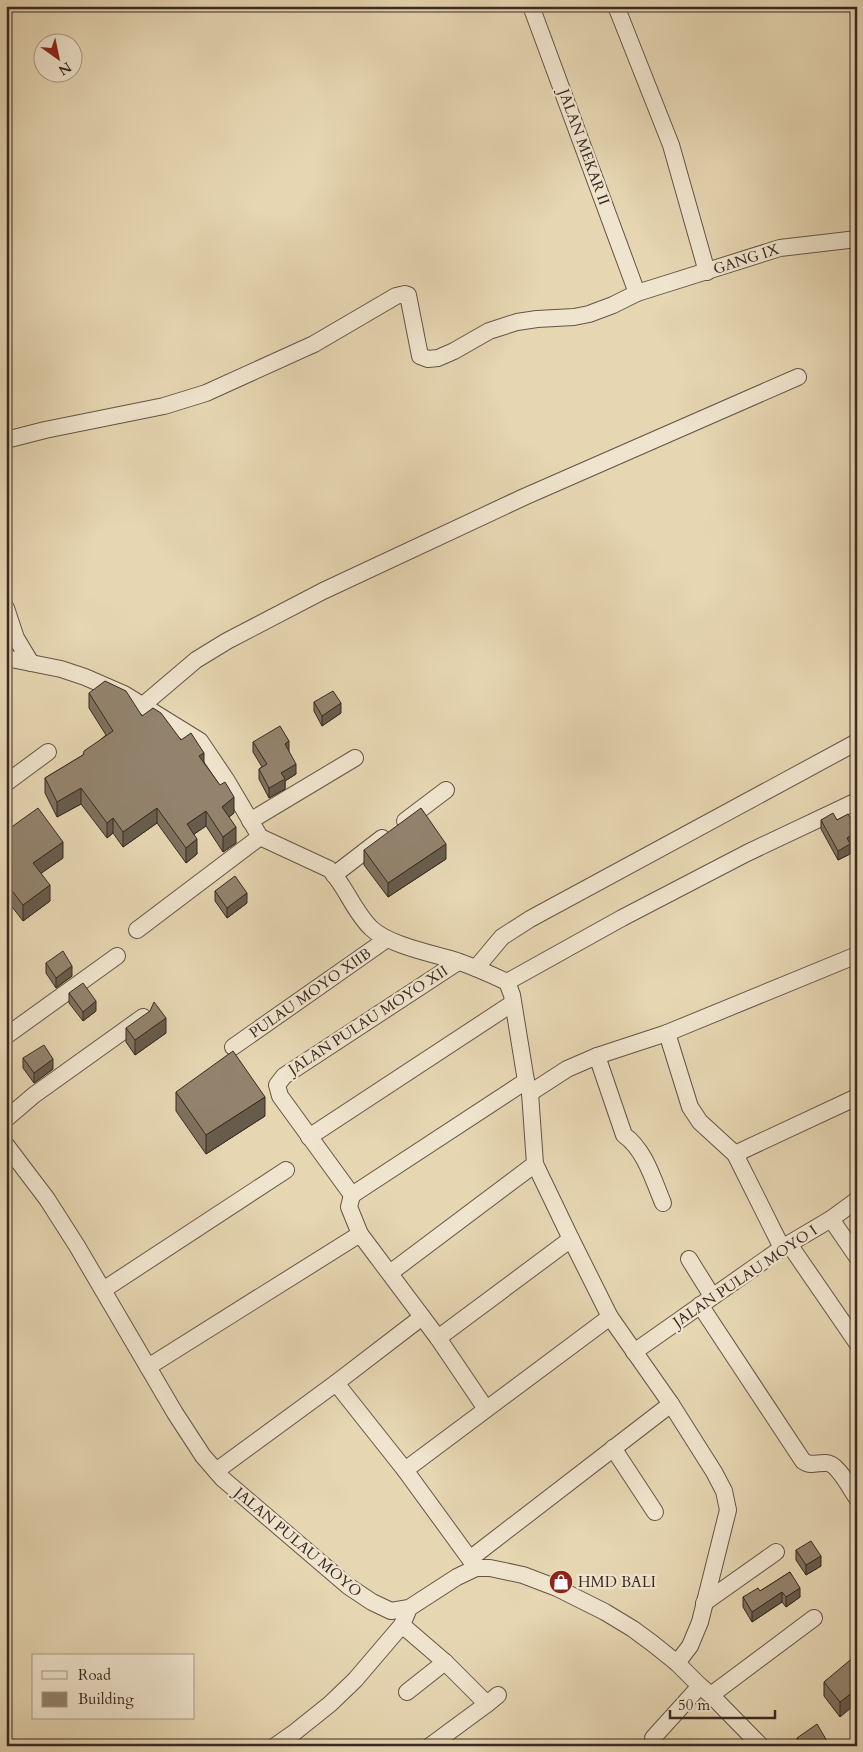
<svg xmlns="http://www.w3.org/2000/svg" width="863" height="1752" font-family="Cardo,serif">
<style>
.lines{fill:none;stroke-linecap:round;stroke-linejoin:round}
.minor-casing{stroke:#645546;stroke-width:18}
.minor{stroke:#efe4cd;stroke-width:16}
.wall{fill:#7e715e;stroke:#392a22}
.shaded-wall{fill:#675c4c;stroke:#392a22}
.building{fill:#93836d;stroke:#392a22}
.labels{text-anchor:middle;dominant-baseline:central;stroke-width:4.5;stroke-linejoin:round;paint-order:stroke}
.street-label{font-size:15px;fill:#392a22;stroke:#efe4cd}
.poi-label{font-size:15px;fill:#392a22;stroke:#efe4cd;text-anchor:start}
</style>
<rect width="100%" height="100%" fill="#e6d6b2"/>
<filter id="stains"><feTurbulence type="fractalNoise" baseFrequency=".004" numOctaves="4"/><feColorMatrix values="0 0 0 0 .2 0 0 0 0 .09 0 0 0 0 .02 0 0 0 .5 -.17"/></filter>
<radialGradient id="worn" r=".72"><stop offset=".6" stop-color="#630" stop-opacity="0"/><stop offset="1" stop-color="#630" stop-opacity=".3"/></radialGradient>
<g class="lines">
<g class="minor-casing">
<g id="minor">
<path d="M531 6 637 293"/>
<path d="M616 6 671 145 707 272"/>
<path d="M6 440 45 430 164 406 206 393 314 344 396 296 405 294 408 295 420 356 428 359 438 358 454 351 489 331 517 322 537 319 574 317 589 314 613 305 637 293 780 248 857 239"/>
<path d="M6 608 16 638 31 663"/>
<path d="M6 658 61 669 85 677 124 694 200 741 227 781 260 837 329 869C344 883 354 912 371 928 388 945 434 954 457 961 474 967 490 974 507 982L512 995 526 1081 530 1093 535 1164 571 1239 610 1317 671 1404 714 1472 724 1491 728 1510 700 1622 690 1646 677 1663"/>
<path d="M143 705 196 660 227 641 323 591 524 497 798 377"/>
<path d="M6 783 48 752"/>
<path d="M250 821 355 758"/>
<path d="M405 821 446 790"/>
<path d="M334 875 382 838"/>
<path d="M137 930 260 837"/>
<path d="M458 962 284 1076 277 1085 280 1096 352 1195 349 1207 360 1234 438 1338 486 1409"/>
<path d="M476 968 502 937 530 919 857 742"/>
<path d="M507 982 622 918 747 853 857 801"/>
<path d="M667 1033 690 1107 700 1122 735 1154 782 1248"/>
<path d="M6 1036 117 956"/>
<path d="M233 1047 387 939"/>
<path d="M597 1056 624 1135C645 1150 653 1179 663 1203"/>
<path d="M530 1093 567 1069 597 1056 667 1033 857 955"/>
<path d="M6 1119 34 1095 143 1017"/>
<path d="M309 1137 513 1003"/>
<path d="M6 1145 47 1199 77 1246 175 1413 203 1456 223 1479 348 1586 372 1602 391 1611 409 1608 457 1577 476 1568H490L523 1575 557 1588 605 1612 633 1629 652 1643 677 1663 700 1686 711 1695 761 1746"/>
<path d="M735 1154 857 1097"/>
<path d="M352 1195 526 1081"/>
<path d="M831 1219 857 1257"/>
<path d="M789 1244 857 1343"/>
<path d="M689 1259 712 1296"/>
<path d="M390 1273 535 1164"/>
<path d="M103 1290 286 1170"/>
<path d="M700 1305 803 1461C811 1467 818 1462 826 1463 838 1463 850 1489 857 1498"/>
<path d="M438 1338 571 1239"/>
<path d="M634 1352 782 1248 831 1219 857 1200"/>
<path d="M148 1367 360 1234"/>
<path d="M336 1383 405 1470 475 1566"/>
<path d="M613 1448 655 1512"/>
<path d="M405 1470 610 1317"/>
<path d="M216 1471 336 1383 422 1317"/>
<path d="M471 1558 671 1404"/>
<path d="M704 1603 776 1552"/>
<path d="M402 1625 445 1662 487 1704 498 1695"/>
<path d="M407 1692 445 1662"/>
<path d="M711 1695 814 1618"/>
<path d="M653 1738 700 1686"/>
<path d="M275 1746 295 1732 330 1704 355 1680 402 1625 409 1608"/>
<path d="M430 1746 487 1704"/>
</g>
</g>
<use href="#minor" class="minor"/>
</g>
<g class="wall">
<path d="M89 693 142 716 181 740 204 763 234 813 229 817 236 843 223 852 206 826 194 834 197 854 186 863 157 823 123 847 113 833 107 838 81 804 57 817 45 793V778L83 755 106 735 89 708Z"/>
<path d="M314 702 341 713 322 726 314 711Z"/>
<path d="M253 742 289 751 296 774 285 781V789L269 798 259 779V769L262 767 253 752Z"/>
<path d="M821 820H837L857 828V842L850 846V854L838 860 821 829Z"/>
<path d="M6 831 63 858 41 873 50 901 23 921 6 899Z"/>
<path d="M364 850 446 859 388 897 364 865Z"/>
<path d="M215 891 247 903 227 918 215 901Z"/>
<path d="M46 963 72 976 56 988 46 973Z"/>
<path d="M69 993 96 1011 83 1021 69 1003Z"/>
<path d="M126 1028 166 1033 135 1055 126 1042Z"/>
<path d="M23 1058 53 1069 34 1083 23 1068Z"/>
<path d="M176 1092 265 1116 206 1154 176 1111Z"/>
<path d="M796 1550 821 1566 806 1575 796 1560Z"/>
<path d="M790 1572 800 1597 786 1607 782 1602 752 1622 743 1607V1597L760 1591Z"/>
<path d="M857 1658 840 1717 824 1696V1682Z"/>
<path d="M797 1738 830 1746H797Z"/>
</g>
<g class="shaded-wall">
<path d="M341 703V713L322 726V716Z"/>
<path d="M289 741V751L285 753V744Z"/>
<path d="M204 753V768L199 756Z"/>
<path d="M296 764V774L285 781V789L269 798V788L281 773Z"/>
<path d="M81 788V804L57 817V802Z"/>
<path d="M234 797V813L222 822V807Z"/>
<path d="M157 808V823L123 847V832Z"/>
<path d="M206 811V826L187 839V824Z"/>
<path d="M113 818V833L107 838V823Z"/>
<path d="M236 827V843L223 852V837Z"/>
<path d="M857 832V842L850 846V854L838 860V851L847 838Z"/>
<path d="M197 839V854L186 863V848Z"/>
<path d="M63 842V858L33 879V863Z"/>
<path d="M446 844V859L388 897V883Z"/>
<path d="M50 885V901L23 921V905Z"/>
<path d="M247 893V903L227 918V908Z"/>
<path d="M72 966V976L56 988V978Z"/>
<path d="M96 1001V1011L83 1021V1012Z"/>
<path d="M166 1018V1033L135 1055V1040Z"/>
<path d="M53 1059V1069L34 1083V1073Z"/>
<path d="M265 1097V1116L206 1154V1135Z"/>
<path d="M821 1556V1566L806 1575V1565Z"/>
<path d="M800 1588V1597L786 1607V1597Z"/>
<path d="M782 1592V1602L752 1622V1612Z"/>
<path d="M857 1689V1703L840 1717V1702Z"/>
</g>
<g class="building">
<path d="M105 681 126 691 142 716 153 708 161 713 181 740 191 733 204 753 199 756 220 785 225 782 234 797 222 807 236 827 223 837 206 811 187 824 197 839 186 848 157 808 123 832 113 818 107 823 81 788 57 802 45 778 83 755 84 751 113 731 89 693Z"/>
<path d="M333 691 341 703 322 716 314 702Z"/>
<path d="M280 726 289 741 285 744 296 764 281 773 285 779 269 788 259 769 267 764 253 742Z"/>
<path d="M38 808 63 842 33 863 50 885 23 905 6 883V831Z"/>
<path d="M421 808 446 844 388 883 364 850Z"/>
<path d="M833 813 837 820 848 814 857 828V832L847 838 850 844 838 851 821 820Z"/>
<path d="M235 876 247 893 227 908 215 891Z"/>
<path d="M63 951 72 966 56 978 46 963Z"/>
<path d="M83 983 96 1001 83 1012 69 993Z"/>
<path d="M154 1002 166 1018 135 1040 126 1028 150 1011Z"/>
<path d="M44 1045 53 1059 34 1073 23 1058Z"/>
<path d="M233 1051 265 1097 206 1135 176 1092Z"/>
<path d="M811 1541 821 1556 806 1565 796 1550Z"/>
<path d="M790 1572 800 1588 786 1597 782 1592 752 1612 743 1597 758 1588 760 1591Z"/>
<path d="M855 1656 857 1658V1689L840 1702 824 1682Z"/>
<path d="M817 1724 830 1746H802L797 1738Z"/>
</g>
<defs>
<g id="shop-disc" transform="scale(1.25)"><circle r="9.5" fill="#8f2418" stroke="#efe4cd"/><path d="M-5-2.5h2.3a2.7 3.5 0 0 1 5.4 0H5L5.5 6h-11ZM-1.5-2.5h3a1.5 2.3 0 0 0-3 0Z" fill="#fff"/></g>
</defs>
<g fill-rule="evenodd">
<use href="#shop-disc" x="561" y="1582"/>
</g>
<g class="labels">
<g class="street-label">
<text transform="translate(584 147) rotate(70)">JALAN MEKAR II</text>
<text transform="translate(746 259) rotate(-18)">GANG IX</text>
<text transform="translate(310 993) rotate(-35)">PULAU MOYO XIIB</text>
<text transform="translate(368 1020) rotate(-33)">JALAN PULAU MOYO XII</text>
<text transform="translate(745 1276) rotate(-34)">JALAN PULAU MOYO I</text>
<text transform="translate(298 1542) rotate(40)">JALAN PULAU MOYO</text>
</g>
<g class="poi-label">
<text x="578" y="1582">HMD BALI</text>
</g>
</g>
<rect width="863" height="1752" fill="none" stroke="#e6d6b2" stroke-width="25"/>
<rect x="8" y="8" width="848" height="1737" fill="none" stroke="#392a22" stroke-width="2.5"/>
<rect x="12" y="12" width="838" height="1727" fill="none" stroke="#392a22"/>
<rect x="32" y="1654" width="162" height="65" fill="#efe4cd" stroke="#a69a89"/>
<rect x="42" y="1671" width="25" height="8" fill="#efe4cd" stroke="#a69a89"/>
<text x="78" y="1680" font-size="15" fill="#392a22">Road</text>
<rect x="42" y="1692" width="25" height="15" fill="#93836d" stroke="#a69a89"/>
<text x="78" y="1704" font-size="15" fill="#392a22">Building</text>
<g transform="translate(58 58) rotate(147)"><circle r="24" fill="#efe4cd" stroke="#a69a89"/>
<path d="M0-4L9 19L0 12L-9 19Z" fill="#8f2418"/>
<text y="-8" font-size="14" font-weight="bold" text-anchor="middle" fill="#392a22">N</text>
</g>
<path d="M670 1710v8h105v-8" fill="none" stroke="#392a22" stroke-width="2.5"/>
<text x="678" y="1710" font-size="15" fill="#392a22" stroke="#efe4cd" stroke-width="4" paint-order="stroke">50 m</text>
<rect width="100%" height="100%" filter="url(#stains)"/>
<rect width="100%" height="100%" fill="url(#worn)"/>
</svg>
